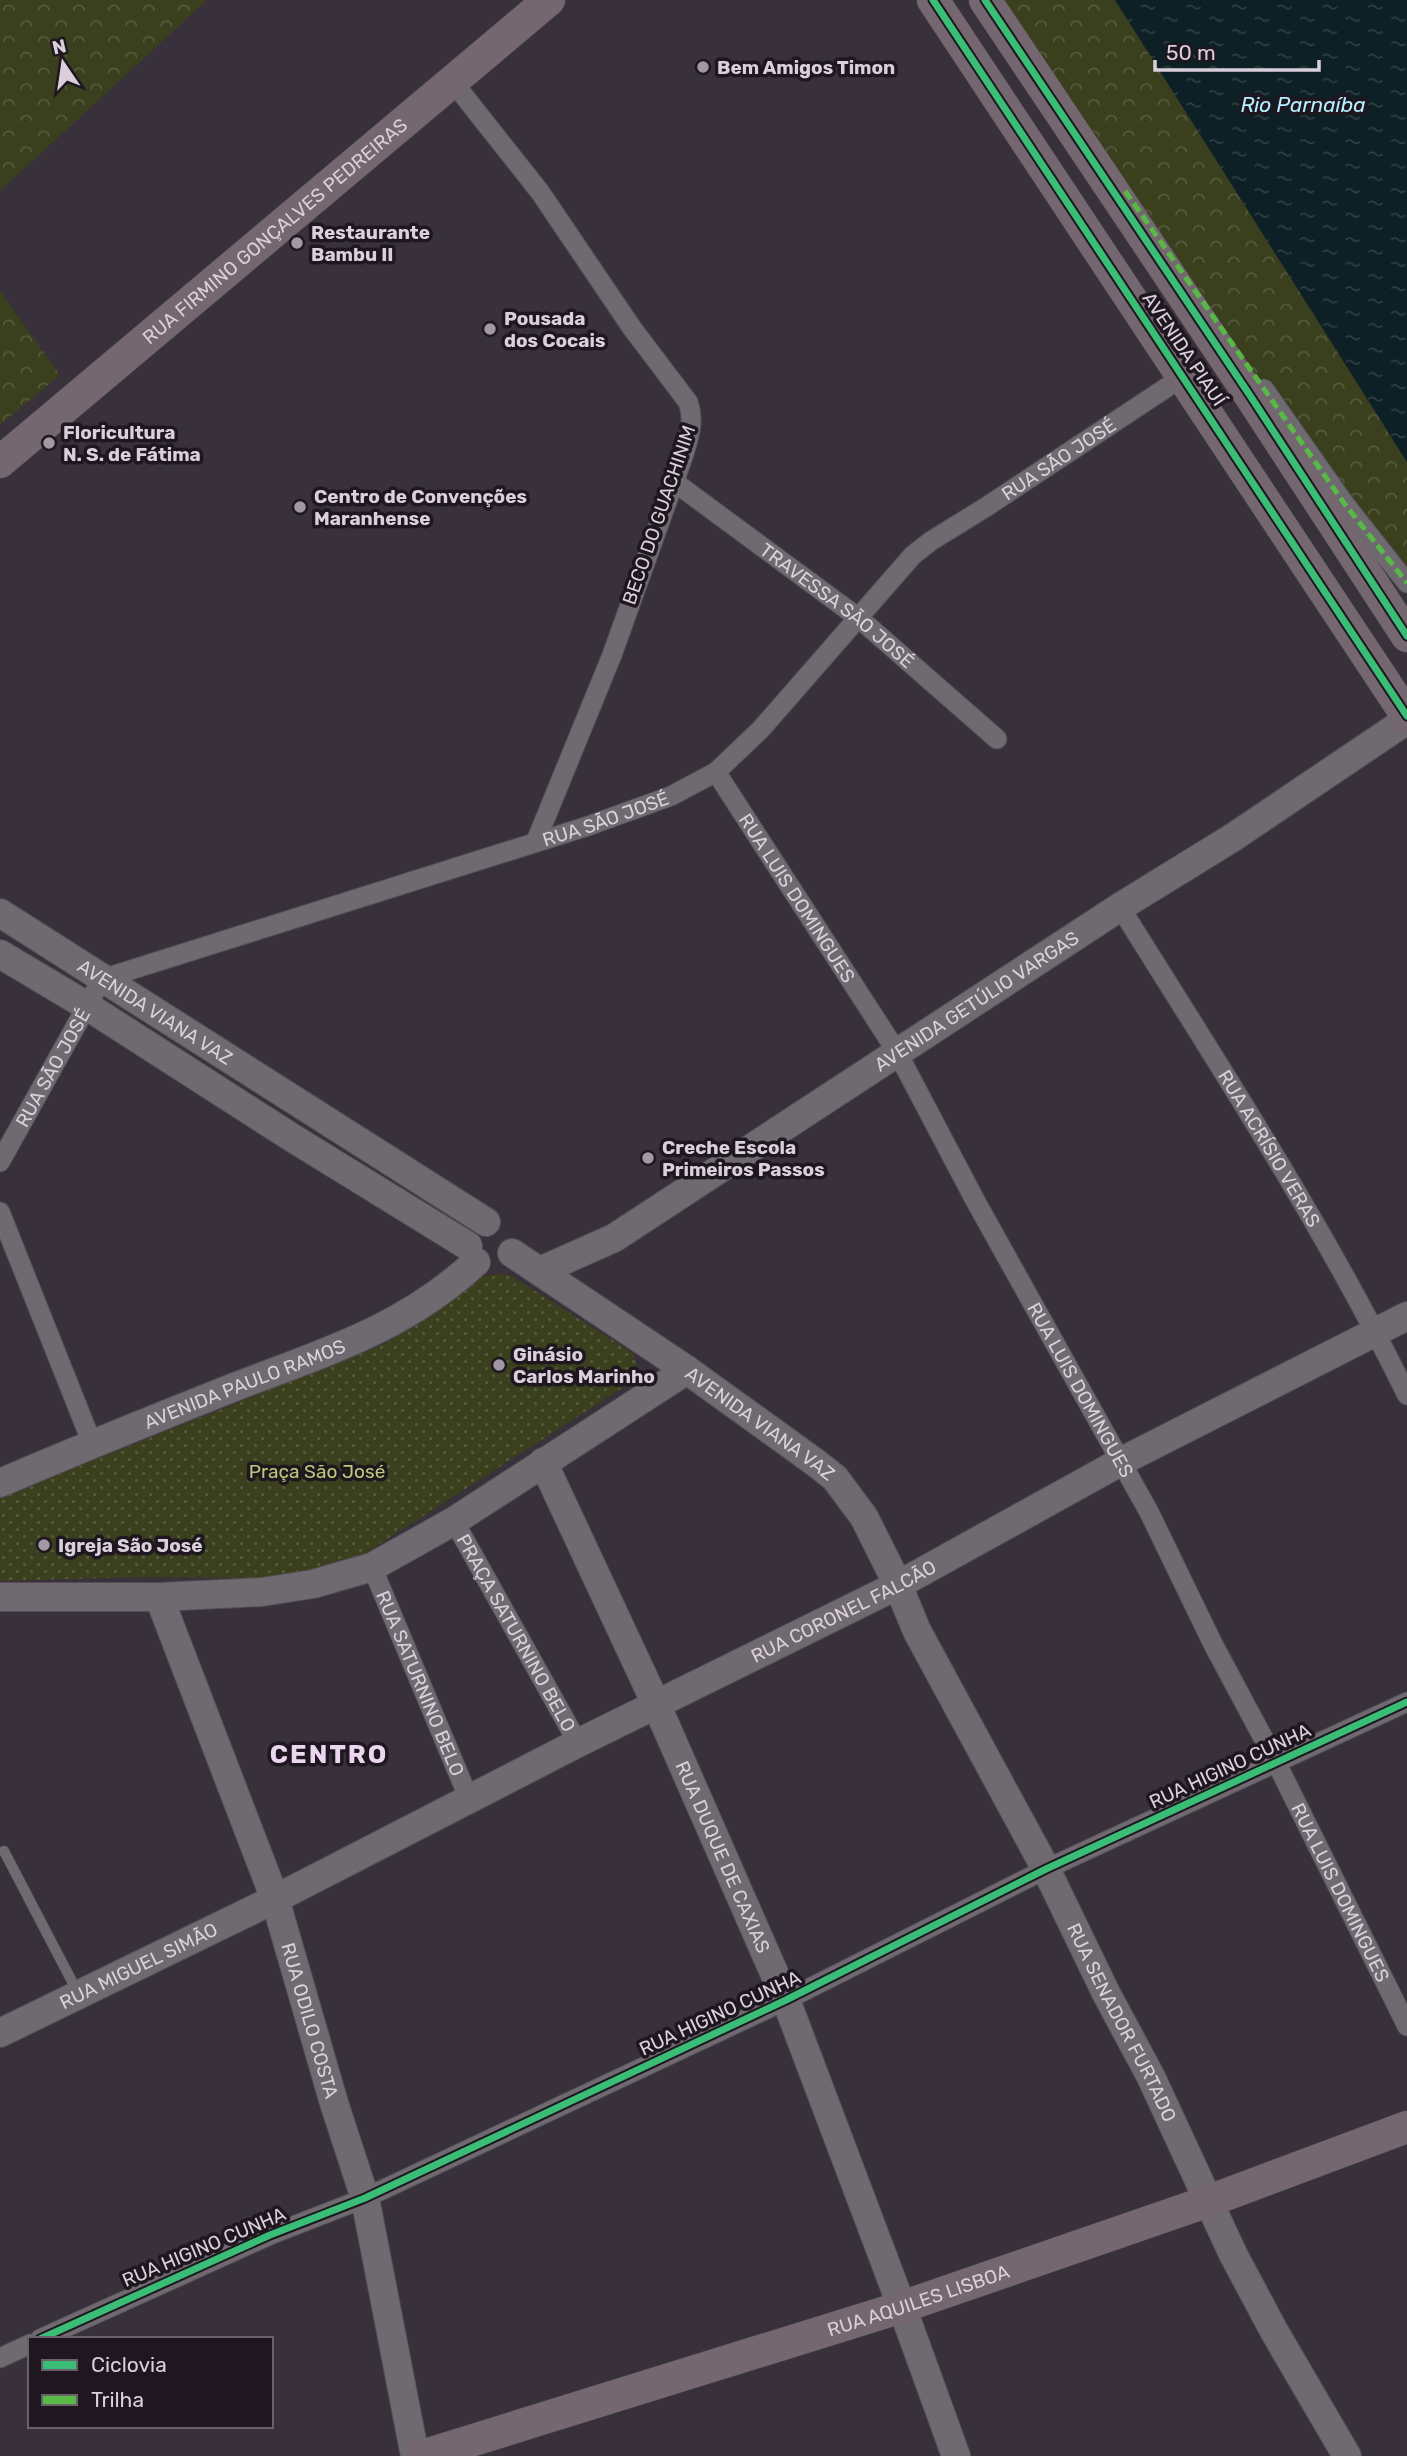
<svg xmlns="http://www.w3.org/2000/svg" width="1407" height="2456" font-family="Rubik,sans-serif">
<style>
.green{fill:url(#green-dots)}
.forest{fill:url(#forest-crowns)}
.water{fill:url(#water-ripples)}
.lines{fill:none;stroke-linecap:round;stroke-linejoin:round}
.lane-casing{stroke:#544d55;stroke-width:11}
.street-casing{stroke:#544d55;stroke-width:21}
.secondary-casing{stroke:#544d55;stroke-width:30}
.primary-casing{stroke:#544d55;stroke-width:33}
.lane{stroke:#6f6970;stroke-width:10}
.street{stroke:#6f6970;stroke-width:19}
.secondary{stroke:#6f6970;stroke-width:28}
.primary{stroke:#746770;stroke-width:32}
.quiet{stroke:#58b947;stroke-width:5;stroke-dasharray:10 5;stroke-linecap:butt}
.cycleway-casing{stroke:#1e171f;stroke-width:11}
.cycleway{stroke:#3abd76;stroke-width:7}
.poi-dot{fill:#a198a3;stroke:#1e171f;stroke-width:2.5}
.labels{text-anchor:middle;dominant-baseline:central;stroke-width:7;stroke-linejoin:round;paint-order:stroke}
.poi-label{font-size:19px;font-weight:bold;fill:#dad0db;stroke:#1e171f;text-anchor:start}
.street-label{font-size:19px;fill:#dad0db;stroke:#1e171f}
.park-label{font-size:19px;fill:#bbc97a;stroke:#1e171f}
.water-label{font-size:21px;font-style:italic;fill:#b5efff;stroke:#1e171f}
.district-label{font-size:26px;font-weight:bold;letter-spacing:2px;fill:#ead6ee;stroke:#1e171f}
</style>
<defs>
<pattern id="green-dots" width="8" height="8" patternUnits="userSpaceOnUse" patternTransform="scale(1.75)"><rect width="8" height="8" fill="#3a3f1d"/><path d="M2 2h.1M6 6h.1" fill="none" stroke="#565a3d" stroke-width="1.8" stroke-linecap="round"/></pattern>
<pattern id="forest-crowns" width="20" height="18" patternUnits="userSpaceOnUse" patternTransform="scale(1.75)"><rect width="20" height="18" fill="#3a3f1d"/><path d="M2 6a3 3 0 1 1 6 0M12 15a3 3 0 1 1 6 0" fill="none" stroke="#565a3d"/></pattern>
<pattern id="water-ripples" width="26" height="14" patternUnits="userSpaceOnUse" patternTransform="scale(1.75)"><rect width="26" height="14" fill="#0c2025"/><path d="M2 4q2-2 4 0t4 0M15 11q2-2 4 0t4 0" fill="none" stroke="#2f3f44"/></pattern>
</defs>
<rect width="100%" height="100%" fill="#38303a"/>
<path class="green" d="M499 1274 510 1275 633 1353 641 1376 366 1553 311 1572 260 1578 142 1577 0 1581V1498L386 1343 482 1276Z"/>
<g class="forest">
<path d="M0 0H207L0 191Z"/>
<path d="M996 0H1115L1407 462V583L1344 503Z"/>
<path d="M0 291 60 375 0 425Z"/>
</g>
<path class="water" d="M1115 0H1407V462Z"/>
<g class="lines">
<g class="lane-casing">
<path id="lane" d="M4 1851 77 1991"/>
</g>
<g class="street-casing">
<g id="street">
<path d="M453 82 540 192 632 328 688 402C695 422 689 437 683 457L612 655 536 841"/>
<path d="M1264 389 1344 503 1407 583"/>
<path id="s1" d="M673 481 860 619 997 739"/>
<path id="s2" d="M716 772 897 1052 976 1202 1149 1512 1213 1644 1276 1762 1407 2026"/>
<path id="s3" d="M1120 907C1220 1067 1324 1226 1407 1395"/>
<path id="s4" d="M0 1162 102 979 588 826 671 796 716 772 761 729 913 555 931 541 986 507 1184 376"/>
<path d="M0 1212 92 1443"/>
<path id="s5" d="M454 1521 578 1743"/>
<path id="s6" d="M372 1567 469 1799"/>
<path d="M40 2339 270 2235 365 2198 786 2000 1046 1869 1407 1702"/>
<path d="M0 2358 30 2344"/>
</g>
</g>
<g class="secondary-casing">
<g id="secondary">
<path id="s7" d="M0 913 486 1222"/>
<path d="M0 954 87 1006 291 1137 468 1246"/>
<path id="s8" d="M512 1253 687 1370 816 1463 835 1478 864 1517 898 1585 917 1631 1046 1869 1106 1993 1151 2077 1233 2254 1274 2331 1347 2456"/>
<path id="s9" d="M540 1271 614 1238 1120 907 1232 838 1407 720"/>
<path id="s10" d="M543 1462 657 1706 786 2000 902 2307 956 2456"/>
<path id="s11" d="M0 1483C77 1450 154 1419 232 1388 322 1353 403 1330 476 1262"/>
<path d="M0 1597H159L262 1592 313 1584 372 1567 454 1521 687 1370"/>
<path id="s12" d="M159 1597 275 1899 334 2103 365 2198 415 2456"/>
<path id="s13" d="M0 2033 275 1899 578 1743 898 1585 1122 1461 1407 1316"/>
</g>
</g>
<g class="primary-casing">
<g id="primary">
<path d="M933 0 1407 716"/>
<path d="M985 0 1251 397 1407 636"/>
<path id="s14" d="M0 462 549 0"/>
<path id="s15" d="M422 2456 902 2307 1209 2201 1407 2127"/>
</g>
</g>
<use href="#lane" class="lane"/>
<use href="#street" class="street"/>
<use href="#secondary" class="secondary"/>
<use href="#primary" class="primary"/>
<path class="quiet" d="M1125 191 1344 503 1407 583"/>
<g class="cycleway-casing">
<g id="cycleway">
<path d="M933 0 1407 716"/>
<path d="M985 0 1251 397 1407 636"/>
<path d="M40 2339 270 2235 365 2198 786 2000 1046 1869 1407 1702"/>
</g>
</g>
<use href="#cycleway" class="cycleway"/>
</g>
<g class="poi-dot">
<circle cx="703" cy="67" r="7"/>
<circle cx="297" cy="243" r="7"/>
<circle cx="490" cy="329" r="7"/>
<circle cx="49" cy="443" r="7"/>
<circle cx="300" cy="507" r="7"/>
<circle cx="648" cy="1158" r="7"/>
<circle cx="499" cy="1365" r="7"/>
<circle cx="44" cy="1545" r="7"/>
</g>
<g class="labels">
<g class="poi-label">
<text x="717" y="67">Bem Amigos Timon</text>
<text x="311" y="232">Restaurante<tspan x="311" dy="22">Bambu II</tspan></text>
<text x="504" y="318">Pousada<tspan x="504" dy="22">dos Cocais</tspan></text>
<text x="63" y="432">Floricultura<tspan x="63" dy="22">N. S. de Fátima</tspan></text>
<text x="314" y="496">Centro de Convenções<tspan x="314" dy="22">Maranhense</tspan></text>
<text x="662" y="1147">Creche Escola<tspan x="662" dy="22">Primeiros Passos</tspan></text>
<text x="513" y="1354">Ginásio<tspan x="513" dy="22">Carlos Marinho</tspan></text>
<text x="58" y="1545">Igreja São José</text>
</g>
<g class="street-label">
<text stroke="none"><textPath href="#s14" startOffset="359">RUA FIRMINO GONÇALVES PEDREIRAS</textPath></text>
<text transform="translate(1184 349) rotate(56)">AVENIDA PIAUÍ</text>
<text stroke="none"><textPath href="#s4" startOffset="1326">RUA SÃO JOSÉ</textPath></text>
<text transform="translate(659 515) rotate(-71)">BECO DO GUACHINIM</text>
<text stroke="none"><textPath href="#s1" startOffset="206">TRAVESSA SÃO JOSÉ</textPath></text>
<text stroke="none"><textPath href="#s4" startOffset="738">RUA SÃO JOSÉ</textPath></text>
<text stroke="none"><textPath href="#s2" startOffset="150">RUA LUIS DOMINGUES</textPath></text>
<text stroke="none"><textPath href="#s9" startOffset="514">AVENIDA GETÚLIO VARGAS</textPath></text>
<text stroke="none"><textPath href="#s7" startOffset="184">AVENIDA VIANA VAZ</textPath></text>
<text stroke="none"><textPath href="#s4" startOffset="108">RUA SÃO JOSÉ</textPath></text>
<text stroke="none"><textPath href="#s3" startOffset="284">RUA ACRÍSIO VERAS</textPath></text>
<text stroke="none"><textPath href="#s11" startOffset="264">AVENIDA PAULO RAMOS</textPath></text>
<text stroke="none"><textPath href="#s2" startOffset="718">RUA LUIS DOMINGUES</textPath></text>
<text stroke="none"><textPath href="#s8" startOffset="301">AVENIDA VIANA VAZ</textPath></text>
<text stroke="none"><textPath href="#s13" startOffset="943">RUA CORONEL FALCÃO</textPath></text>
<text stroke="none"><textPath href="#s5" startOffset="128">PRAÇA SATURNINO BELO</textPath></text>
<text stroke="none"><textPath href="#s6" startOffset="126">RUA SATURNINO BELO</textPath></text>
<text transform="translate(1230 1766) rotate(-25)">RUA HIGINO CUNHA</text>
<text stroke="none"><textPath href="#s10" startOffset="434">RUA DUQUE DE CAXIAS</textPath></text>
<text stroke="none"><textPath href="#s2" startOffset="1284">RUA LUIS DOMINGUES</textPath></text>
<text stroke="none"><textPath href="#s13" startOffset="154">RUA MIGUEL SIMÃO</textPath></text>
<text transform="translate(720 2013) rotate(-25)">RUA HIGINO CUNHA</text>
<text stroke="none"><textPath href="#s12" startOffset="450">RUA ODILO COSTA</textPath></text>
<text stroke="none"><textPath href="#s8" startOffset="1010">RUA SENADOR FURTADO</textPath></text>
<text transform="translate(204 2247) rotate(-23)">RUA HIGINO CUNHA</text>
<text stroke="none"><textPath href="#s15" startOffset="520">RUA AQUILES LISBOA</textPath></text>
</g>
<g class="park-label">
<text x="317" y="1471">Praça São José</text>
</g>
<g class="water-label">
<text x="1303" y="104">Rio Parnaíba</text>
</g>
<g class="district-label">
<text x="329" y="1754">CENTRO</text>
</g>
</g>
<rect x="28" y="2337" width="245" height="91" fill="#1e171f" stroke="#69616a" stroke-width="2"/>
<rect x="42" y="2360" width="35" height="10" fill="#3abd76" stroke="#69616a" stroke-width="2"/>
<text x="91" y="2372" font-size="21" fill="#dad0db">Ciclovia</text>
<rect x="42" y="2395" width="35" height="10" fill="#58b947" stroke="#69616a" stroke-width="2"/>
<text x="91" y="2407" font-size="21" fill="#dad0db">Trilha</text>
<g transform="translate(63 63) rotate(347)" stroke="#1e171f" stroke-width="5" paint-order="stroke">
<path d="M0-5L12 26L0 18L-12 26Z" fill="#dad0db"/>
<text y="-10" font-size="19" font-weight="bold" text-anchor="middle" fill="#dad0db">N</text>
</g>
<path d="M1155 60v10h164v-10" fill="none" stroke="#dad0db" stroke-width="3.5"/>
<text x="1166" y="60" font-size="21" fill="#dad0db" stroke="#1e171f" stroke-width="5" paint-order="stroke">50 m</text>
</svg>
